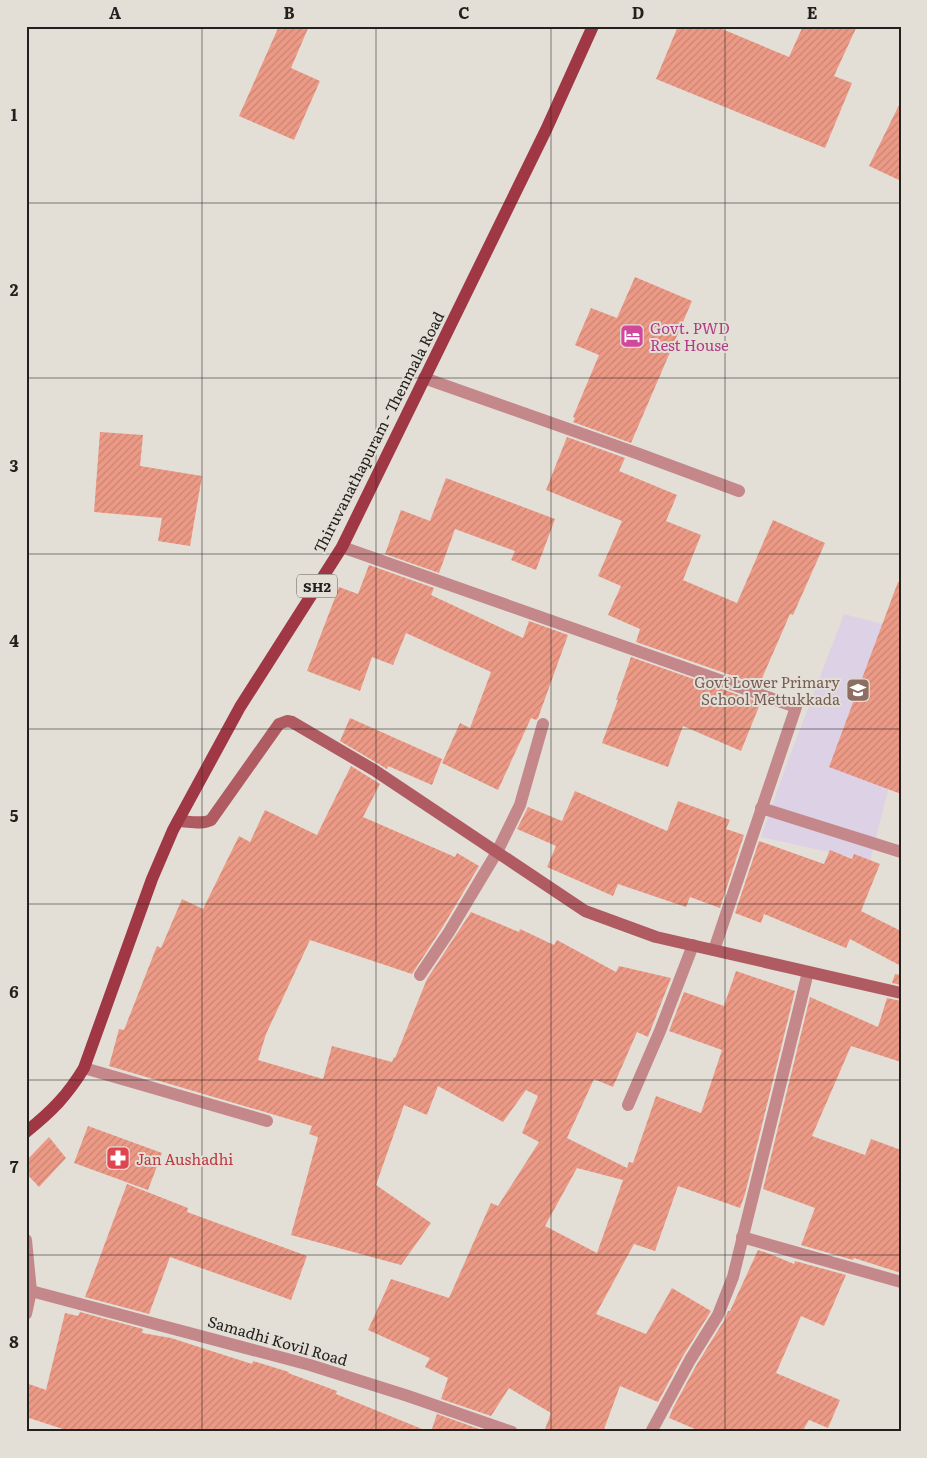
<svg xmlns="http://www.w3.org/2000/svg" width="927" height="1458" font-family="Literata,serif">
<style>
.education{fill:#dcd1e5}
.building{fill:url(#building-hatch);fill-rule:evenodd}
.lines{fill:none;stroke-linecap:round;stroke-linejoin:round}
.street{stroke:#c4888b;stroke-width:12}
.secondary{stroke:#b05b62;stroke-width:12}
.primary{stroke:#a03745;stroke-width:12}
.grid{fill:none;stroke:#22211e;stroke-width:1;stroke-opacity:0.55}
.labels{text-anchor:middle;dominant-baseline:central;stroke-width:4;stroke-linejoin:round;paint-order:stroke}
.shield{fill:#e3dfd7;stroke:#5c5a56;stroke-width:1}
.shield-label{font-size:14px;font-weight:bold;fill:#22211e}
.hotel-label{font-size:15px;fill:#b23c85;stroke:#e3dfd7;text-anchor:start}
.street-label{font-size:15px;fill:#22211e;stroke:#e3dfd7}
.education-label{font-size:15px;fill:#785e54;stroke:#e3dfd7;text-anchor:end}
.health-label{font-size:15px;fill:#be3a42;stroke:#e3dfd7;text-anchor:start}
.neatline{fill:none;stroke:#22211e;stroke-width:2}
.grid-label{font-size:16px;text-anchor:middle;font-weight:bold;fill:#22211e}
</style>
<defs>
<pattern id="building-hatch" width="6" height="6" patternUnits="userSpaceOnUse" patternTransform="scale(1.25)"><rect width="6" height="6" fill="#ec9a86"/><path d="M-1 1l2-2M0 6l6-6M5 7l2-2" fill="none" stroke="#ca8473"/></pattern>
</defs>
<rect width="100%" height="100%" fill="#e3dfd7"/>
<path class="education" d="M844 614 901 629 892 775 870 861 761 837 786 766Z"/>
<g class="building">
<path d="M279 26H309L291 68 320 81 294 140 239 116Z"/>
<path d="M678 26H715L789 57 803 26H857L834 76 852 83 825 148 656 79Z"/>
<path d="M901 101V181L869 166Z"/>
<path d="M635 277 692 301 631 443 573 422 575 418 573 417 599 355 575 345 591 308 617 318Z"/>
<path d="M100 432 143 435 140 466 202 476 190 546 158 541 162 518 94 512Z"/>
<path d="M567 437 625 458 619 471 677 495 666 521 701 535 683 580 737 603 773 520 825 543 793 615 790 614 759 685 636 642 640 629 608 615 621 586 598 576 622 521 546 490Z"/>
<path d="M446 478 555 519 536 570 511 560 515 551 455 529 439 573 385 554 401 510 430 521Z"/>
<path d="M369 565 434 588 431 595 523 638 529 621 568 635 538 718 536 720 531 718 498 790 442 763 460 723 470 728 491 672 406 633 393 665 372 657 360 691 307 671 339 587 358 594Z"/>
<path d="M898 582H901V794L829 767Z"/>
<path d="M631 657 753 700 760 704 741 751 683 726 668 767 602 743 618 700H616Z"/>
<path d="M350 718 442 759 432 785 388 766 387 769 340 741Z"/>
<path d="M351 766 380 784 363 817 455 857 457 853 479 866 442 928 412 974 310 940 266 1034 258 1060 323 1079 332 1046 392 1062 394 1057 395 1058 427 979 471 912 519 932 520 929 554 945 557 940 616 972 619 966 671 978 648 1037 637 1032 613 1087 594 1079 567 1138 627 1168 629 1162 633 1163 656 1096 701 1113 722 1050 669 1031 684 992 724 1006 736 971 795 991 745 1194 740 1208 678 1186 655 1251 634 1244 596 1314 646 1334 672 1288 711 1311 683 1356 658 1402 620 1386 603 1432H544L551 1413 509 1388 491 1416 441 1399 448 1378 425 1367 430 1358 368 1330 391 1279 449 1298 491 1203 498 1206 539 1142 522 1133 538 1096 526 1090 503 1122 438 1086 427 1115 404 1105 376 1185 431 1223 401 1265 291 1235 318 1137 309 1134 312 1126 109 1066 119 1029 124 1030 157 946 161 948 182 899 203 909 239 836 250 842 265 810 317 835ZM577 1168 623 1180 597 1253 545 1226Z"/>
<path d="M575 791 667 831 678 801 730 820 726 829 744 835 720 908 690 897 686 907 618 884 613 896 547 867 556 846 517 829 528 807 562 821Z"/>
<path d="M759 841 824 864 830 850 852 859 854 854 880 864 861 911 901 931V966L850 939 846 948 764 914 761 923 735 913Z"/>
<path d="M895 974 901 975V985L892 983Z"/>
<path d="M810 997 878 1027 887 998 901 1001V1062L851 1046 812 1136 865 1155 871 1139 901 1150V1273L854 1258 853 1260 801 1245 815 1208 763 1189Z"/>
<path d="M88 1126 162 1153 148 1190 74 1163Z"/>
<path d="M49 1137 66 1158 39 1187 26 1173V1161Z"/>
<path d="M127 1184 188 1208 187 1212 307 1256 291 1300 170 1257 149 1314 85 1297Z"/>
<path d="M758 1250 770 1254 794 1264 795 1261 846 1275 824 1326 801 1316 776 1373 840 1400 828 1428 809 1420 802 1432H702L669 1418 673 1408 697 1364 725 1319 728 1311H730Z"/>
<path d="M80 1312 143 1329 142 1333 171 1338 252 1364 253 1361 289 1372 288 1373 337 1391 336 1394 427 1431 426 1432H72L26 1417V1383L46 1390 65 1313 78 1316Z"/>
<path d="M437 1414 482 1430 481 1432H431Z"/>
</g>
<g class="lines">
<g class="street">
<path d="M424 378 639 454 739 491"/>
<path d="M342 547 796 707 714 950"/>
<path d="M761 808 901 852"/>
<path d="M420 975 449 932 497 852 520 805 543 724"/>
<path d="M84 1068 267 1121"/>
<path d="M628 1105 660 1031 693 945"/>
<path d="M742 1237 901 1282"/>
<path d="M26 1240 31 1291 26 1314"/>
<path d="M31 1291 310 1365 408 1396 512 1432"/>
<path d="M651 1432 690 1360 718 1315 733 1277 808 972"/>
</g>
<path class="secondary" d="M178 821C188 821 202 825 211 820L279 724 287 721 292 722 374 770 585 911 656 937 901 993"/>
<path class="primary" d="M26 1132C52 1111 67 1096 84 1068L152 879 173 830 240 707 342 547 546 130 593 26"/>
</g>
<path class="grid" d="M202 26V1432M376 26V1432M551 26V1432M725 26V1432M26 203H901M26 378H901M26 554H901M26 729H901M26 904H901M26 1080H901M26 1255H901"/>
<defs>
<g id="hotel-square" transform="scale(1.25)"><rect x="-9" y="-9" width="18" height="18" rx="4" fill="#d1479c" stroke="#e3dfd7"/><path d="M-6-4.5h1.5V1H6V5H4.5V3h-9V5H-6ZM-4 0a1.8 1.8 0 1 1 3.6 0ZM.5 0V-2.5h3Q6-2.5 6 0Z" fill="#fff"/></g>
<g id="school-square" transform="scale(1.25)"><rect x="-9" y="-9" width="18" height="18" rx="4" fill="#8d6e63" stroke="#e3dfd7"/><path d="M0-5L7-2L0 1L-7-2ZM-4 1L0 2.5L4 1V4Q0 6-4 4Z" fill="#fff"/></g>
<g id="pharmacy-square" transform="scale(1.25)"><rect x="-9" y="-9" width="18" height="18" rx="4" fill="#e0444e" stroke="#e3dfd7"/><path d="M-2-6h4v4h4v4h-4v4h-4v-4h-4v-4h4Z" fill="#fff"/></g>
</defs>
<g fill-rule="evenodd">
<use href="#hotel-square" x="632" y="336"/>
<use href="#school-square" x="858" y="690"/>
<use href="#pharmacy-square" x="118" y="1158"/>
</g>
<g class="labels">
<rect class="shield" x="297" y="574.5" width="40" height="23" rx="4"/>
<g class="shield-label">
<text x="317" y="586">SH2</text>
</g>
<g class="hotel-label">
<text x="650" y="327">Govt. PWD<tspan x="650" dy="17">Rest House</tspan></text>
</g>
<g class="street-label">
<text transform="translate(378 432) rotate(-63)">Thiruvanathapuram - Thenmala Road</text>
<text transform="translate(278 1340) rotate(16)">Samadhi Kovil Road</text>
</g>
<g class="education-label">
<text x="840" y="681">Govt Lower Primary<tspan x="840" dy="17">School Mettukkada</tspan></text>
</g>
<g class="health-label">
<text x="136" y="1158">Jan Aushadhi</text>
</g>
</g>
<rect width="927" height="1458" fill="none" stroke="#e3dfd7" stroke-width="55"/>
<rect x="28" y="28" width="872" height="1402" class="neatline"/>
<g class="grid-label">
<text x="115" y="19">A</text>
<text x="289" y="19">B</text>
<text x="464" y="19">C</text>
<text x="638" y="19">D</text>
<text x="812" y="19">E</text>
<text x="14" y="121">1</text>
<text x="14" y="296">2</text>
<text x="14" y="472">3</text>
<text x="14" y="647">4</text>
<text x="14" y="822">5</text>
<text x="14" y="998">6</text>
<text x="14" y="1173">7</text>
<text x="14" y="1348">8</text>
</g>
</svg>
